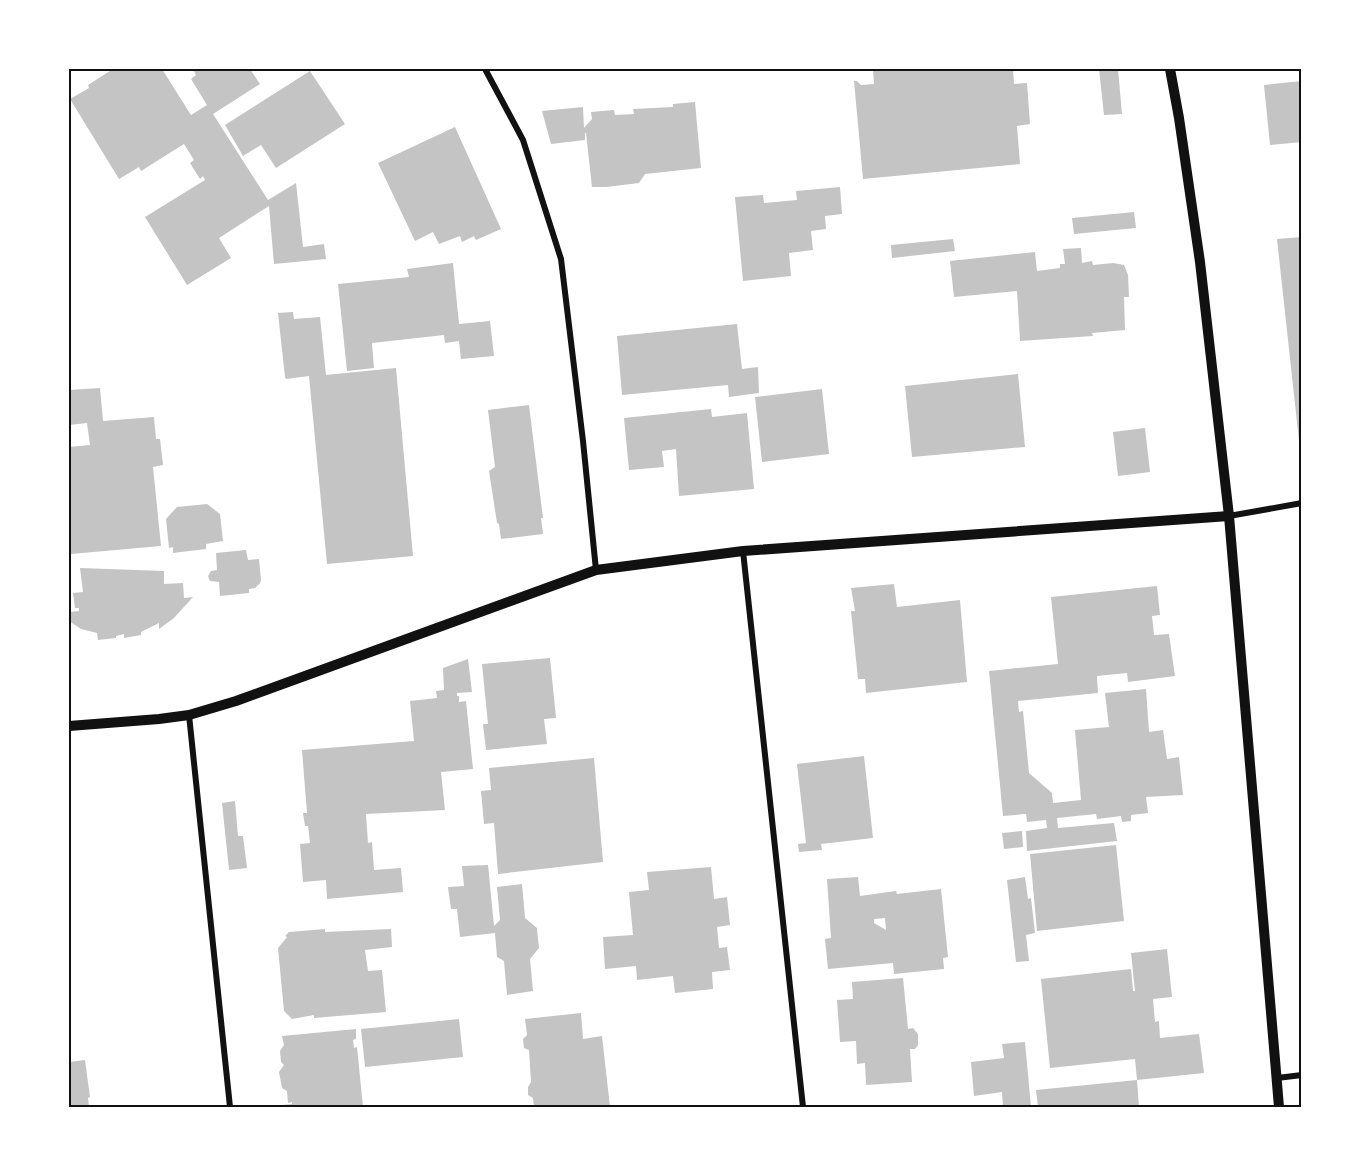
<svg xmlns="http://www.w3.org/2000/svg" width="1371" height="1176" font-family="Lato,sans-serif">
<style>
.building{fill:#c4c4c4;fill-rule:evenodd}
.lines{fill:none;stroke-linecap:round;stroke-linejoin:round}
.minor{stroke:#111;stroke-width:6}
.tertiary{stroke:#111;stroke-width:10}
.neatline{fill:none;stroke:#111;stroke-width:2}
</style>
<rect width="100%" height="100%" fill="#fff"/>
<g class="building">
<path d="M113 69H162L191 115 207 105 191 79 196 75 193 69H250L260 84 213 114 268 200 296 183 303 247 324 244 326 259 274 264 269 206 219 238 231 258 187 285 145 217 205 180 203 176 200 179 190 163 194 160 184 144 141 171 139 167 119 179 70 99 89 88 88 85Z"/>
<path d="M873 69H1013L1014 84 1027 83 1030 124 1017 126 1020 164 863 179 854 81H857L861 85 874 84Z"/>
<path d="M1099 69H1118L1122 114 1104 115Z"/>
<path d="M310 71 345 124 276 168 261 145 243 156 225 125Z"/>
<path d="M1302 81V142L1270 145 1264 85Z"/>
<path d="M695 102 701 168 645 174 639 183 606 187H592L586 133H585V140L551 144 542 111 583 107 584 128 592 119 591 112 614 110 615 115 634 114 633 109 673 107V104Z"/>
<path d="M455 127 501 229 476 240 474 236 462 242 460 236 439 244 433 232 415 241 378 163Z"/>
<path d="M840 187 842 214 825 216 826 229 811 231 813 250 789 253 791 276 743 281 735 197 763 195 764 203 797 200 796 191Z"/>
<path d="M1134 212 1136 228 1074 234 1072 218Z"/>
<path d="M1302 237V450H1300L1277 239Z"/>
<path d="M953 239 955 251 892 258 891 245Z"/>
<path d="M1081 248 1082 263 1092 261 1093 265 1113 263 1124 265 1128 275 1129 297H1124L1125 330 1092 333 1093 336 1020 341 1017 291 954 297 950 261 1035 252 1037 271 1060 268V264H1065L1063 249Z"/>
<path d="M453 263 459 324 490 321 494 356 461 359 459 341 445 343 444 335 372 343 374 368 347 371 338 284 409 277 407 269Z"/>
<path d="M293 312 294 319 320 317 326 375 396 368 413 556 327 564 309 376 286 379 285 377 278 313Z"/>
<path d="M737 324 742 369 758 367 759 393 729 397 728 385 622 395 617 336Z"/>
<path d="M1018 374 1025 447 912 457 905 386Z"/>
<path d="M100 388 103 421 154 417 156 439H160L163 465 153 467 161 546 71 554 69 536V447L90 445 87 423 69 425V390Z"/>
<path d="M822 389 829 454 762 462 755 397Z"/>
<path d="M529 405 543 518H541L543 534 501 539 499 524 497 523 489 471 495 467 488 410Z"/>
<path d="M711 409 712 417 747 413 754 489 679 496 676 449 662 451 664 467 629 470 624 418Z"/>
<path d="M1145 428 1150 472 1118 476 1113 432Z"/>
<path d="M207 504 220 514 223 541 206 544V549L173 553V547L169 548 166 519 177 507Z"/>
<path d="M246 550 248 560 259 559 261 580 260 583 255 588 249 589V593L220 596 219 582 210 581 208 576 211 571 217 570 216 553Z"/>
<path d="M80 568 164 571V584L183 583 184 598 193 597 174 618 159 629V623L141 632V635L124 638V634L116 636V638L98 640 97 633 81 629 69 621V612L79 611V608H75L73 593 83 592Z"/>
<path d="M894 584 897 607 960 600 967 682 866 693 865 679H858L851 611H855L851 588Z"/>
<path d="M1157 586 1160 615 1152 616 1154 635 1169 634 1175 676 1128 682 1127 673 1097 676 1098 693 1018 701 1019 712 1023 711 1029 773 1052 793 1053 803 1081 800 1075 730 1109 727 1105 693 1146 689 1149 732 1163 730 1167 759 1179 757 1183 795 1146 797 1148 813 1131 815V821L1122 822 1121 816 1097 819 1096 814 1057 818 1058 828 1114 823 1117 841 1027 851 1026 831 1047 828 1046 820 1027 822 1026 814 1003 816 989 671 1058 664 1051 597Z"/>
<path d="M550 658 556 718 544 719 547 744 486 750 483 724H488L482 664Z"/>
<path d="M468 659 472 692 457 693V696H459V702L466 701 473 769 441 772 445 810 366 814 368 843 372 842 374 870 401 868 403 892 327 899 326 880 303 882 300 844 310 843 308 826H305L303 813H307L302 750 414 741 410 701 437 698 436 691 444 690 443 668Z"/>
<path d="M864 756 873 838 821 844 822 850 799 852 798 844 806 843 797 764Z"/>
<path d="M594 758 603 862 498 874 494 823 484 824 481 791 491 790 489 768Z"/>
<path d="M235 801 238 836H243L247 868 229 870 222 803Z"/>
<path d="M1022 831 1023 847 1004 849 1002 833Z"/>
<path d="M1116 845 1124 921 1037 931 1030 854Z"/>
<path d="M488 865 494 926 500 920 497 887 522 884 525 918 537 928V930L539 948 530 959 533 991 507 995 504 961 497 957 495 933 460 937 457 909H451L448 887 464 886 462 866Z"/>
<path d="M711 867 714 899 727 897 730 925 717 927 719 948 727 947 730 970 712 972 713 989 675 993 673 976 637 980 636 966 605 969 603 937 633 935 629 892 649 890 647 872Z"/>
<path d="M858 877 860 896 896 891 897 894 941 889 948 957 943 958 944 969 894 974 893 963 828 969 825 939 831 938 827 879ZM885 918 886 930 874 923V919Z"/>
<path d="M1025 877 1028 899 1031 898 1035 933 1026 935 1029 961 1016 962 1007 880Z"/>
<path d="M325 929V932L391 929 392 947 365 950 368 971 382 970 386 1012 314 1018V1015L292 1019 284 1011 278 948 287 937 285 936 289 932Z"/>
<path d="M1167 949 1172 997 1153 999 1155 1022 1159 1021 1160 1038 1199 1034 1204 1073 1137 1080 1135 1059 1050 1068 1041 979 1131 969 1133 991H1135L1131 953Z"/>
<path d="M903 978 908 1029 913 1028 918 1034V1045L915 1049H910L912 1082 866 1085 865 1063 857 1064 856 1041 840 1042 837 1000 853 999 852 982Z"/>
<path d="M581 1013 583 1039 602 1036 610 1107H534L533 1098 528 1095V1087L531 1082 529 1050 524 1048 523 1039 527 1035 525 1019Z"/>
<path d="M459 1019 463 1057 365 1067 361 1029Z"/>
<path d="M356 1029V1039L353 1040 354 1048 357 1047 363 1107H282V1105L292 1104V1102L288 1103 287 1091 282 1088 279 1072 284 1065 281 1062 280 1051 284 1045 282 1036Z"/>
<path d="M1025 1042 1031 1107H1003L1002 1092 974 1096 971 1062 1004 1058 1002 1044Z"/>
<path d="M85 1060 90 1097 88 1098 89 1107H69V1062Z"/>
<path d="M1137 1080 1139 1107H1038L1036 1090Z"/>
</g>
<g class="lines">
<g class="minor">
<path d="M485 69 523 140 561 259 583 441 596 570"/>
<path d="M1229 516 1302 503"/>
<path d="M743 551 803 1107"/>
<path d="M189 715 230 1107"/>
<path d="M1277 1078 1302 1075"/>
</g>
<g class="tertiary">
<path d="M1170 69 1179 118 1200 262 1229 516 1279 1107"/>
<path d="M69 726 159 719 189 715 236 701 596 570 743 551 1229 516"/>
</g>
</g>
<rect width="1371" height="1176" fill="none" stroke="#ffffff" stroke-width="141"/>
<rect x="70" y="70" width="1230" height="1036" class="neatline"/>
</svg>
